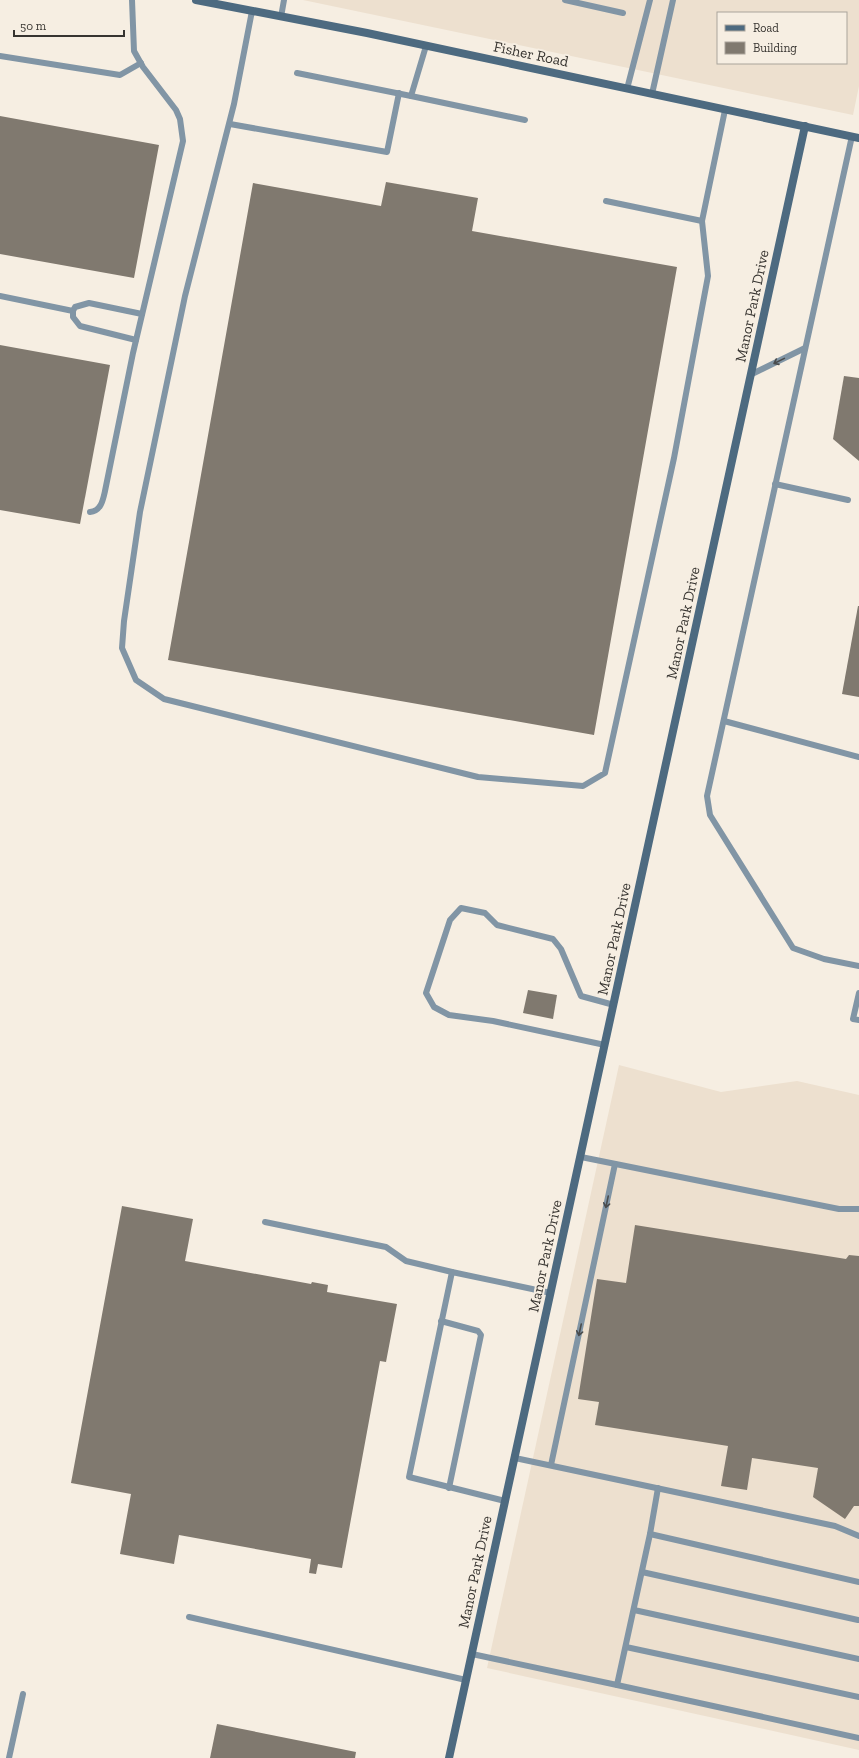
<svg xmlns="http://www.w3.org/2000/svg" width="859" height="1758" font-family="'Zilla Slab',serif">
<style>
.built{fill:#ede0cf;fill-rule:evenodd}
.building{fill:#80796f}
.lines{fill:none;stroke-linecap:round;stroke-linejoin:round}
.lane{stroke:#8195a5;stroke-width:6}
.secondary{stroke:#4d6a80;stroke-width:8}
.oneway{stroke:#4a4c4d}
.labels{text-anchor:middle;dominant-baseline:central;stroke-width:4;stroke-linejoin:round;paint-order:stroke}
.street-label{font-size:15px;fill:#373430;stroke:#f6eee2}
</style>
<rect width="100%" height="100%" fill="#f6eee2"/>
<g class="built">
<path d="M303 0H859V86L853 115ZM718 13H846V63H718Z"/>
<path d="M619 1065 721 1092 797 1081 859 1095V1750L487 1668Z"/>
</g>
<g class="building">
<path d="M0 116 159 145 134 278 0 254Z"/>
<path d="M386 182 478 198 472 231 677 267 594 735 168 660 253 183 381 206Z"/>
<path d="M0 345 110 365 80 524 0 510Z"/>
<path d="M844 376 859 378V461L833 439Z"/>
<path d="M858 606H859V697L842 694Z"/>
<path d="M528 990 557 995 553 1019 523 1013Z"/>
<path d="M122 1206 193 1219 185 1261 311 1284 312 1282 328 1285 327 1292 397 1304 386 1362 380 1361 342 1568 318 1564 316 1574 309 1573 311 1559 179 1535 174 1564 120 1554 131 1494 71 1483Z"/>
<path d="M635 1225 846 1259 849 1255 859 1256V1506H854L845 1519 813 1497 818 1468 752 1458 747 1490 721 1486 728 1446 595 1425 599 1402 578 1399 597 1279 626 1283Z"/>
<path d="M217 1724 356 1752 355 1758H210Z"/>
</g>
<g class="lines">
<g class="lane">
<path d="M565 0 623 13"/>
<path d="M252 11 234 104 185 296 140 512 124 621 122 648 136 680 164 699 478 777 583 786 605 773 674 458 708 276 702 221 725 110"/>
<path d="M281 17 284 0"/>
<path d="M0 56 120 75 141 63"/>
<path d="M297 73 411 96 426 46"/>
<path d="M627 89 650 0"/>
<path d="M652 94 673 0"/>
<path d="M411 96 525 120"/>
<path d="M230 124 387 152 399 93"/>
<path d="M852 136 707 796 710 815 793 948 824 959 859 966"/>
<path d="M606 201 702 221"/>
<path d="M0 296 73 311 75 307 89 303 142 314"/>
<path d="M73 311V317L80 326 136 340"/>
<path d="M752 374 805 348"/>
<path d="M775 484 848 500"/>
<path d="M90 512C101 511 103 500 105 491L133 353 183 141 180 119 176 110 143 67 134 51 132 0"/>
<path d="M724 721 859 757"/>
<path d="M859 993 853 1019 859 1020"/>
<path d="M605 1045 493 1021 449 1015 434 1007 426 993 450 920 461 908 485 913 497 925 553 939 561 949 581 996 614 1005"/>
<path d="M581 1157 839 1209H859"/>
<path d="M265 1222 386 1247 406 1261 452 1272"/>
<path d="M441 1321 478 1331 481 1335 449 1488"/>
<path d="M515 1458 835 1526 859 1536"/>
<path d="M551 1465 615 1164"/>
<path d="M505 1501 409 1477 452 1272 551 1293"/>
<path d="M650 1534 859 1582"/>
<path d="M642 1572 858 1620"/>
<path d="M634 1610 859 1659"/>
<path d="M189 1617 466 1680"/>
<path d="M626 1647 859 1697"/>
<path d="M472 1654 617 1685 650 1534 658 1488"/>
<path d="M617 1685 859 1738"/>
<path d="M9 1758 23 1694"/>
</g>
<g class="secondary">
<path d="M196 0 367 33 859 138"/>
<path d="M449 1758 805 126"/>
</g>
</g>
<defs><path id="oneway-shaft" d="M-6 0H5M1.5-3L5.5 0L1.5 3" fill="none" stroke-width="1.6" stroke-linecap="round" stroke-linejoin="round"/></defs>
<g class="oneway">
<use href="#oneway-shaft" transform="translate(779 361) rotate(154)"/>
<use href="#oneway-shaft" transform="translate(607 1202) rotate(102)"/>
<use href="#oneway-shaft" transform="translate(580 1330) rotate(102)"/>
</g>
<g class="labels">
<g class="street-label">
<text transform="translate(531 54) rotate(12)">Fisher Road</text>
<text transform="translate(752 306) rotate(-78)">Manor Park Drive</text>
<text transform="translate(683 623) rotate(-78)">Manor Park Drive</text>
<text transform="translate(614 939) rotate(-78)">Manor Park Drive</text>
<text transform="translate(545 1256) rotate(-78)">Manor Park Drive</text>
<text transform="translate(475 1572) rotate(-78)">Manor Park Drive</text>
</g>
</g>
<rect x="717" y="12" width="130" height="52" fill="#f6eee2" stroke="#aaa49b"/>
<rect x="725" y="25" width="20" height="6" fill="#4d6a80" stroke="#aaa49b"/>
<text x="753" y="32" font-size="12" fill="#373430">Road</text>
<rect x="725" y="42" width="20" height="12" fill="#80796f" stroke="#aaa49b"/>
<text x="753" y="52" font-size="12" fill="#373430">Building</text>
<path d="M14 30v6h110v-6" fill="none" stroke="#373430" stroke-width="2"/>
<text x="20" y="30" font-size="12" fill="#373430" stroke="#f6eee2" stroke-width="3" paint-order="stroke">50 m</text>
</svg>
